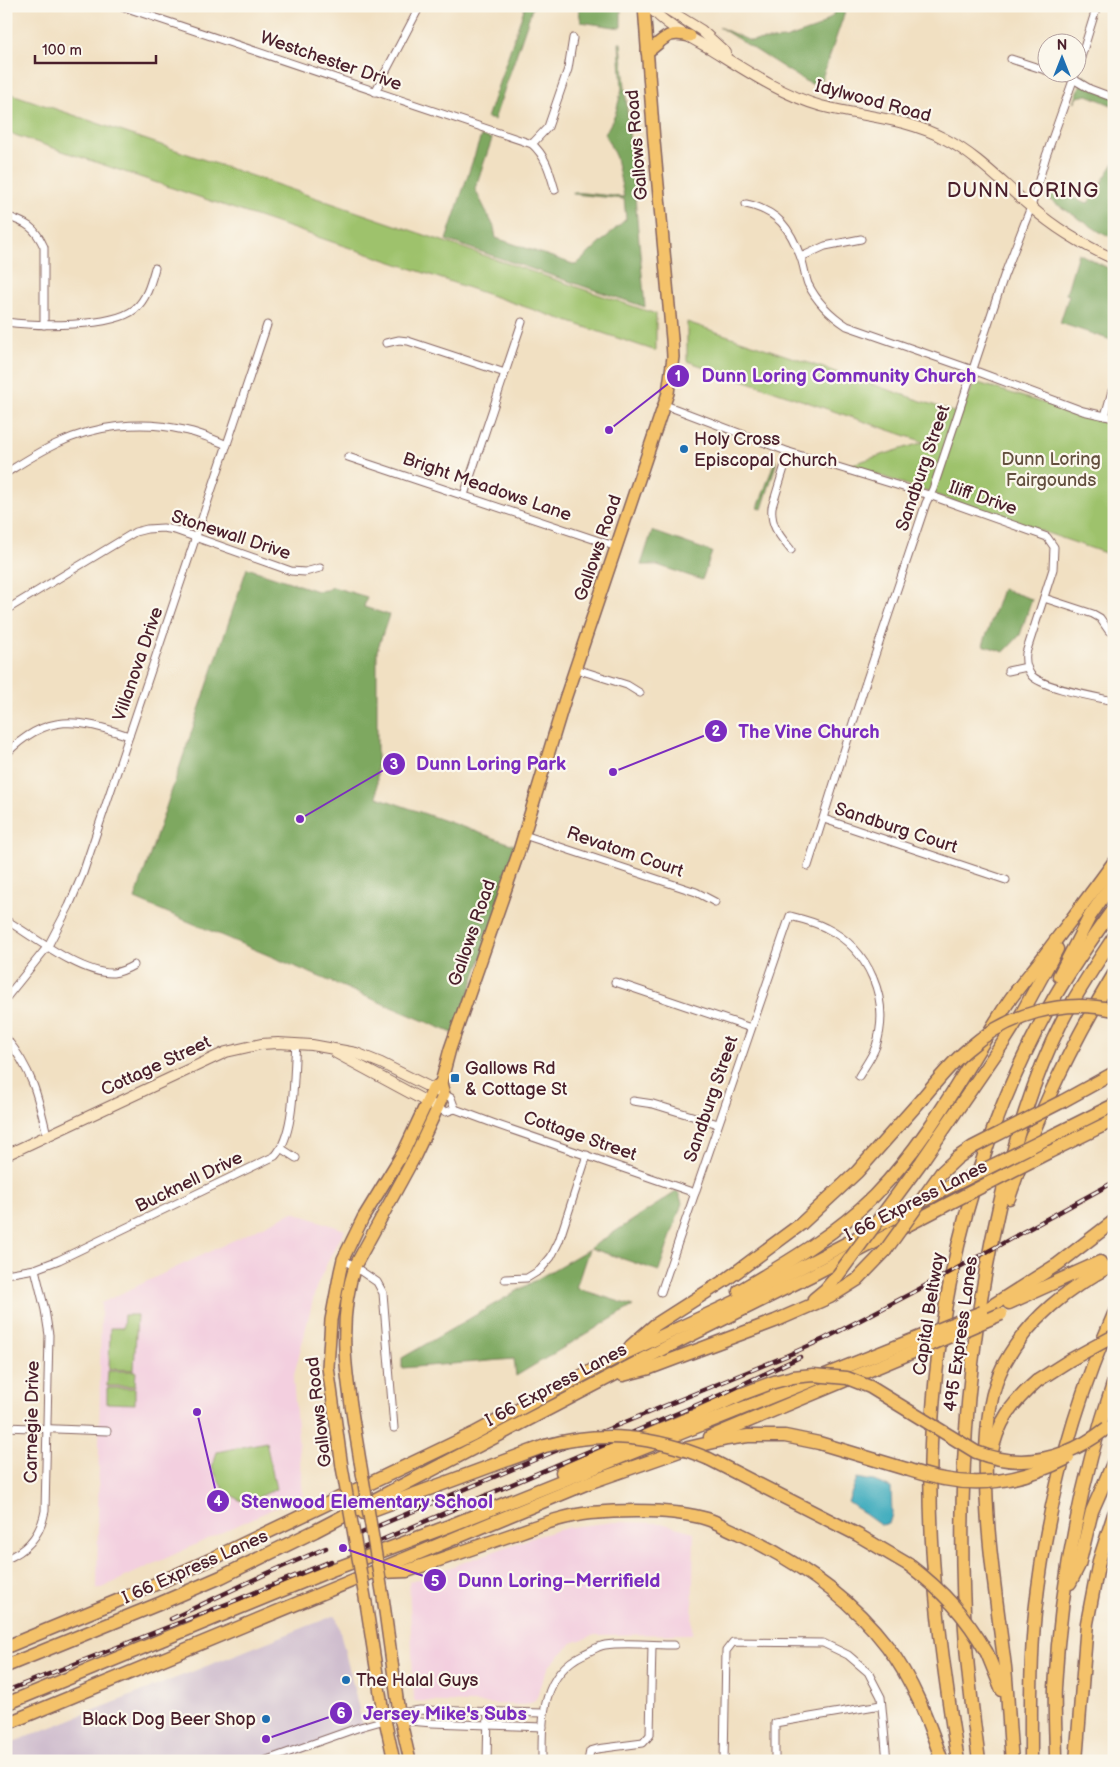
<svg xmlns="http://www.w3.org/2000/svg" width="1120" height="1767" font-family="'Balsamiq Sans',sans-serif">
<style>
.built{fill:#f3cfdf}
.industrial{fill:#cfbdce}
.green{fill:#9ec26c;stroke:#74704c}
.forest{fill:#7ea860;stroke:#646446}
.water{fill:#3eabbd;stroke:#446574}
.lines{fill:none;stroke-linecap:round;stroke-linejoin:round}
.street-casing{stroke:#846360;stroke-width:9}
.secondary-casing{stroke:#846360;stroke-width:12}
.primary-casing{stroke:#846360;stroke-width:14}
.highway-casing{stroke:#846360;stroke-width:15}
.street{stroke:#fff;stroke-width:7}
.secondary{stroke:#fbe7c3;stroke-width:10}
.primary{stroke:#f4c26a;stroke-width:11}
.highway{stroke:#f4c26a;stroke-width:12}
.rail-casing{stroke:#4a1f2b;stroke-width:4.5}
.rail{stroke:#fbf7ec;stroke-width:2.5;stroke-dasharray:8;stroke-linecap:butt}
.primary-bridge-casing{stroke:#846360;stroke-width:14;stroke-linecap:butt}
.highway-bridge-casing{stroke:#846360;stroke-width:15;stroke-linecap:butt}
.primary-bridge{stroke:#f4c26a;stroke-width:11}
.highway-bridge{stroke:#f4c26a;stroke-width:12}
.poi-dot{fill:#1f6fb2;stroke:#fbf7ec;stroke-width:2}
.labels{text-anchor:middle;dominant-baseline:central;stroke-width:4.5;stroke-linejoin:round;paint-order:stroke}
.street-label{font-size:18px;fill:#4a1f2b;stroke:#fbf7ec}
.poi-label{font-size:18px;fill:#4a1f2b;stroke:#fbf7ec;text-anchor:start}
.park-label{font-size:18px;fill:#63503e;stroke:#fbf7ec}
.quarter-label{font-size:20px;letter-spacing:1px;fill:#4a1f2b;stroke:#fbf7ec}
.leader{fill:none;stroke:#7b2cbf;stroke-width:2}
.callout-dot{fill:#7b2cbf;stroke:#fbf7ec;stroke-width:2}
.mark-label{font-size:15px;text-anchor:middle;font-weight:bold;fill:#fff}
.callout-label{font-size:19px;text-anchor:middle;font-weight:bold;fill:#7b2cbf;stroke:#fbf7ec;stroke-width:4.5;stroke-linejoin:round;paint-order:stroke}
</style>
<rect width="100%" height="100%" fill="#fbf7ec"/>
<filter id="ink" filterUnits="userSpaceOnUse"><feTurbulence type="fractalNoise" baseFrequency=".02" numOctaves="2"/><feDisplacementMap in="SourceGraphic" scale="10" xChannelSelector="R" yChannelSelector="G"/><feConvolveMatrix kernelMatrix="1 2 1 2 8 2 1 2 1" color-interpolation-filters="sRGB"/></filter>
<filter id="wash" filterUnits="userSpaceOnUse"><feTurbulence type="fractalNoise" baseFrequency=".0096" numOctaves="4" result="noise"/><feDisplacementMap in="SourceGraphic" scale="20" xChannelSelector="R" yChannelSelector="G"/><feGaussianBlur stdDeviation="1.12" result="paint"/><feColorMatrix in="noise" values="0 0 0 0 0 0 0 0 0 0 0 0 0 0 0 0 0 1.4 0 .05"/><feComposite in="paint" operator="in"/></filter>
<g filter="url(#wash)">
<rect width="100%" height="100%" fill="#f1e0c2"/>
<g class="built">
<path d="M293 1212 345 1230 329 1259 316 1288 293 1379 303 1495 97 1590 101 1303Z"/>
<path d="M614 1522 661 1523 694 1532 692 1634 595 1635 572 1643 550 1665 541 1683 537 1697 533 1702 524 1705 414 1701 409 1582 534 1537 570 1527Z"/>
</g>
<path class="industrial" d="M336 1615 365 1734 359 1733H351L292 1757 272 1759 267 1761H6V1745Z"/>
<g class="green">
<path d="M6 92 656 314V351L6 132Z"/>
<path d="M687 322 960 414 975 382 1114 425V556L849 465 924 442 687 361Z"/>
<path d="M124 1315H137L134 1370 109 1369 110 1328H123Z"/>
<path d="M108 1371H136L135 1386H107Z"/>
<path d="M107 1388H135V1404L107 1403Z"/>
<path d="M266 1442 276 1489 246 1503C226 1494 220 1486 212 1467L217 1452Z"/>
</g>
<g class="forest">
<path d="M525 6H533L494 120 487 118Z"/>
<path d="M578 6H618L621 8V28L581 22Z"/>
<path d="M838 6H847L819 87 805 81 719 27 750 41 785 39 817 28 832 16Z"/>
<path d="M619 43H621L645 307 446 240 481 136 492 139 475 189 494 227 496 238 576 265 626 219 624 199 573 194V192L624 197 616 158 605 134 615 115 622 89Z"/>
<path d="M1084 74 1090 82 1114 92V106L1087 95 1078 97 1074 103Z"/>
<path d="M1114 163V238L1100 232 1047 198 1045 189 1088 203Z"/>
<path d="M1078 253 1114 271V341L1060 323 1069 295 1066 294Z"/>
<path d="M775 460 776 464 762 509 758 508Z"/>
<path d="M652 531 712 552 702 580 657 565H641Z"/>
<path d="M247 568 317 591 326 590 333 587 367 597 364 607 389 615 377 651V797L520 847 455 1034 135 899Z"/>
<path d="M1002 589 1032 599 1020 635 1004 652 983 645Z"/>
<path d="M676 1192 679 1194 682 1203 659 1271 590 1248Z"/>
<path d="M589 1249 576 1288 633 1306 516 1376 514 1359 402 1368V1358Z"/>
</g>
<path class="water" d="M857 1478 874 1481 891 1488 892 1514 889 1524 880 1525 848 1502Z"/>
</g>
<g filter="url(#ink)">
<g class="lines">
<g class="street-casing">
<g id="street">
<path d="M121 6 532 144C546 156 550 173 555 190"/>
<path d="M1011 59 1048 71"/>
<path d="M1078 67 1097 6"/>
<path d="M1052 72 1073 79 1090 89 1114 98"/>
<path d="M375 92 420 6"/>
<path d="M532 144 548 127 568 69 573 38"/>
<path d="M746 204C778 211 790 228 801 258 804 266 805 276 808 284 817 302 830 315 847 326L973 370 1083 411 1114 418"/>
<path d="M6 216C27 223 35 227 44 247V325"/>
<path d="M801 257 825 246 861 239"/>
<path d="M6 322C36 326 112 328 135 309 147 299 151 282 155 268"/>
<path d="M386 343 399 340 408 341 505 373"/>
<path d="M665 405 789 452 929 495 1047 537 1054 547 1053 569 1026 653C1025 661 1026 668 1031 675 1042 688 1096 697 1114 701"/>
<path d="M1105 416 1112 391"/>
<path d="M789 452 772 507C770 526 780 536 791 550"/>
<path d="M348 457 617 547"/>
<path d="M6 473C22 463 39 452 56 444 95 425 142 420 184 430 199 433 213 439 227 445"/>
<path d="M464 495 522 322"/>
<path d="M1044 598 1093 614 1100 618 1109 631"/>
<path d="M6 610 135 532 147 529 163 528 175 530 291 571 305 572 320 568"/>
<path d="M576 669 627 685 640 693"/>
<path d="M1008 671 1027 667"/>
<path d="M6 754C47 712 78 719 129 736"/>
<path d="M824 819 1006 880"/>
<path d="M524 835 696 892 715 902"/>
<path d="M808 866 863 691 926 503 933 489 1004 276 1031 207 1046 156 1076 72"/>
<path d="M6 920C34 937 81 974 113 973 121 972 127 969 134 965"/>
<path d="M615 982 751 1028"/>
<path d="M6 998 48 946 69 906 83 873 267 325"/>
<path d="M6 1038C32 1070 38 1096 47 1135"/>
<path d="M444 1094 451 1098 455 1109"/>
<path d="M633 1101 653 1104 718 1124"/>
<path d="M438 1108 446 1112 455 1109 498 1125 695 1193"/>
<path d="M282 1149 296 1158"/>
<path d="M343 1259 377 1282 383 1293 394 1428"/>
<path d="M6 1274 35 1269 59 1260 275 1156C296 1133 293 1075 296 1044"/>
<path d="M505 1279 527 1278 540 1270 551 1257 559 1241 587 1155"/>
<path d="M661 1292 790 916C802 919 815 922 826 928 869 949 891 1000 876 1046 872 1057 865 1066 859 1076"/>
<path d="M6 1427 107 1431"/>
<path d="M6 1559C28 1550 41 1533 45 1511L49 1335 45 1310 35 1269"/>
<path d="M398 1720 432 1723 543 1727"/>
<path d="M264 1761 360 1727 385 1720 399 1713 420 1710 544 1713"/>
<path d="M487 1761 488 1711"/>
<path d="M542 1761C542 1719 541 1674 584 1654 591 1651 598 1646 605 1645 624 1642 655 1645 674 1645"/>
<path d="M588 1761 590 1751 597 1749 643 1743 650 1735 652 1645"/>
<path d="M724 1761 726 1651 733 1642 823 1643 848 1655 868 1672 881 1697 887 1761"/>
<path d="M775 1761V1723L881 1705"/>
</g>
</g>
<g class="secondary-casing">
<g id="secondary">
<path d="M649 6C665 25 689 37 711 49 745 70 782 95 821 106 863 117 907 118 945 139 978 156 1003 184 1031 207 1056 229 1083 245 1114 259"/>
<path d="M662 6 701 30 726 53"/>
<path d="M336 1053 438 1108"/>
<path d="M6 1155 226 1052 261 1044 278 1043 312 1045 356 1053 381 1063 439 1092"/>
</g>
</g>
<g class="primary-casing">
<g id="primary">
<path d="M647 52C665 40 665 30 690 36"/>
<path d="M360 1461C350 1397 334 1330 355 1266L415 1156 444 1094 441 1083 450 1049 518 854 565 699 668 393 673 357 672 339 654 141 644 6"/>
<path d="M342 1467 328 1367 331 1320 340 1272 343 1259 363 1218 404 1151 433 1089 441 1083"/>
<path d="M383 1597 399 1713 410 1761"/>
<path d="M366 1603 382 1706 394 1761"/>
</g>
</g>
<g class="highway-casing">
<g id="highway">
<path d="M1059 976 1090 916 1114 881"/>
<path d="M1063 1101 1114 1073"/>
<path d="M1056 1134 1114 1105"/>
<path d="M1049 1152 1114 1120"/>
<path d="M922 1161 1005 1040 1022 1013 1057 949"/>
<path d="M1009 1198C1035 1119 1071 1045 1114 974"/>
<path d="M739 1291C786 1263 835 1235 874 1196 929 1140 965 1069 1007 1004 1018 987 1032 972 1044 956 1067 925 1091 894 1114 862"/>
<path d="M814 1299 826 1289 838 1275"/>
<path d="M1009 1303 1100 1262"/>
<path d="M982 1312 1058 1264 1114 1221"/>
<path d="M631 1346 655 1325 727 1279 801 1224 857 1172 921 1100"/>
<path d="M623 1375 650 1368 775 1321 830 1297 857 1280 885 1251"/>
<path d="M710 1437 925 1347"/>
<path d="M991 1456C997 1423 1012 1403 1037 1381"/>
<path d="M709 1459 858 1535 909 1565"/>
<path d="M562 1472 694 1416 742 1394"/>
<path d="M364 1513 545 1446"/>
<path d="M381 1572 407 1571C442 1559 476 1547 511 1535 537 1526 563 1516 590 1513 624 1510 674 1509 707 1519 717 1522 728 1529 738 1533 793 1559 849 1596 887 1646 913 1680 928 1720 942 1761"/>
<path d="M1070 1583 1079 1565 1092 1511 1114 1461"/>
<path d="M6 1647 122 1599 214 1558 473 1434 621 1355 739 1300 851 1241 945 1189"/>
<path d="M987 1653 1002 1690"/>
<path d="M6 1666 161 1603 221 1577 315 1531 667 1347 812 1275 944 1206"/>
<path d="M6 1704 329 1571 449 1526 925 1335"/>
<path d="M6 1724 588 1483 688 1448 727 1439 748 1436H785L819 1443 906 1469"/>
<path d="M958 1761C941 1656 927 1550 931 1444 937 1289 978 1133 1054 998 1072 967 1093 937 1114 908"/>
<path d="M979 1761C974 1723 969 1684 966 1646 956 1499 966 1350 999 1207 1014 1144 1032 1080 1062 1021 1077 992 1096 964 1114 937"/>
<path d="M1012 1761C1009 1729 1008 1698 1005 1667 996 1595 984 1524 986 1452 987 1422 990 1391 1004 1364 1030 1317 1067 1289 1114 1264"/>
<path d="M1031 1761C1031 1712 1030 1662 1035 1613 1046 1511 1072 1409 1114 1314"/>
<path d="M1056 1761C1056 1737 1054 1712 1055 1688 1060 1584 1081 1480 1114 1381"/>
<path d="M1076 1761 1087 1623 1099 1561 1114 1514"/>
</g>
</g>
<use href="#street" class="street"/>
<use href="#secondary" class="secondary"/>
<use href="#primary" class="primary"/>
<use href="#highway" class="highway"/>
<g class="rail-casing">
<g id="rail">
<path d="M352 1537 572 1444 786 1356 824 1339 912 1293 1114 1182"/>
<path d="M356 1551 720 1395 800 1357"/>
<path d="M171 1619 268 1573 326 1548"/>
<path d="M6 1691 234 1601 331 1561"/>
</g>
</g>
<use href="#rail" class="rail"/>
<g class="primary-bridge-casing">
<g id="primary-bridge">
<path d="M360 1461 383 1597"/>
<path d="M342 1467 366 1603"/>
</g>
</g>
<g class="highway-bridge-casing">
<g id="highway-bridge">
<path d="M921 1100C936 1082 950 1064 968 1049 1008 1014 1062 998 1114 1010"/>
<path d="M945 1189 1056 1134"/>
<path d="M944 1206 1049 1152"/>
<path d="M885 1251 941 1173 957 1158 973 1147 1063 1101"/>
<path d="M838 1275 922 1161"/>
<path d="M925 1335 982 1312"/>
<path d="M925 1347 1001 1314"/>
<path d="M1037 1381 1070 1360 1114 1336"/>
<path d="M742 1394 774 1382 793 1377 813 1375 847 1378 870 1387 976 1452C1024 1471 1067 1459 1107 1428"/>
<path d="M545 1446C603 1430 654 1436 709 1459"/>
<path d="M906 1469C919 1473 931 1477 944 1479 988 1488 1029 1478 1068 1458"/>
<path d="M909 1565C943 1591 966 1616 987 1653"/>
</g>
</g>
<use href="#primary-bridge" class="primary-bridge"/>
<use href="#highway-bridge" class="highway-bridge"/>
</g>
</g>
<g class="poi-dot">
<circle cx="684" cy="449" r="5"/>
<rect x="450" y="1073" width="10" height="10" rx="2.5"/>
<circle cx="346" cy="1680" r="5"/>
<circle cx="266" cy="1719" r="5"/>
</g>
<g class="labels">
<g class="street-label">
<text transform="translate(331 61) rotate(19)">Westchester Drive</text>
<text transform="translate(873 101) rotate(15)">Idylwood Road</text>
<text transform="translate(637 145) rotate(-95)">Gallows Road</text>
<text transform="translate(923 468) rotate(-71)">Sandburg Street</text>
<text transform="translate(487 487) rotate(19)">Bright Meadows Lane</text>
<text transform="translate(983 498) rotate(19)">Iliff Drive</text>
<text transform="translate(231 535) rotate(18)">Stonewall Drive</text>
<text transform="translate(598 548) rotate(-71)">Gallows Road</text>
<text transform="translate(138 664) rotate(-71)">Villanova Drive</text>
<text transform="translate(896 828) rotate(18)">Sandburg Court</text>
<text transform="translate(625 852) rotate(19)">Revatom Court</text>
<text transform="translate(472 933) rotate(-71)">Gallows Road</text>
<text transform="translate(156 1066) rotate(-25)">Cottage Street</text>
<text transform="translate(711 1099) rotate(-71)">Sandburg Street</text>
<text transform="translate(580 1136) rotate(19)">Cottage Street</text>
<text transform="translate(189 1182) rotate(-26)">Bucknell Drive</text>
<text transform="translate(916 1201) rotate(-27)">I 66 Express Lanes</text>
<text transform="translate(929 1314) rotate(-81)">Capital Beltway</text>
<text transform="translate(961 1334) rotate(-82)">495 Express Lanes</text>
<text transform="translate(556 1385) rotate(-28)">I 66 Express Lanes</text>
<text transform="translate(319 1412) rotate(-97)">Gallows Road</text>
<text transform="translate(32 1422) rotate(-89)">Carnegie Drive</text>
<text transform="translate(195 1567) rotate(-24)">I 66 Express Lanes</text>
</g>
<g class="poi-label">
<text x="694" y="439">Holy Cross<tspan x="694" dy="21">Episcopal Church</tspan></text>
<text x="465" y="1068">Gallows Rd<tspan x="465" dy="21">&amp; Cottage St</tspan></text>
<text x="356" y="1680">The Halal Guys</text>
<text x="256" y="1719" text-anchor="end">Black Dog Beer Shop</text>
</g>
<g class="park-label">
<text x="1051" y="459">Dunn Loring<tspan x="1051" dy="21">Fairgounds</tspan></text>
</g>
<g class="quarter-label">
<text x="1023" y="191">DUNN LORING</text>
</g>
</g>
<path class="leader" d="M609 430L678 376M613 772L716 731M300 819L394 764M197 1412L218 1501M343 1548L435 1580M266 1739L341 1713"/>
<g class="callout-dot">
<circle cx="609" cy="430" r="5"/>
<circle cx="613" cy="772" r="5"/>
<circle cx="300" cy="819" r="5"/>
<circle cx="197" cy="1412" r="5"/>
<circle cx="343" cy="1548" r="5"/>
<circle cx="266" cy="1739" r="5"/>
<circle cx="678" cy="376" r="12"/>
<circle cx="716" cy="731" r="12"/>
<circle cx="394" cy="764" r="12"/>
<circle cx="218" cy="1501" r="12"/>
<circle cx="435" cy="1580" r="12"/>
<circle cx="341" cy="1713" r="12"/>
</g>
<g class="mark-label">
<text x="678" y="381">1</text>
<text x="716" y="736">2</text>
<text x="394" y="769">3</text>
<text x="218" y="1506">4</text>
<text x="435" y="1586">5</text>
<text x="341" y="1718">6</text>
</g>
<g class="callout-label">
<text x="839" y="382">Dunn Loring Community Church</text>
<text x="809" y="738">The Vine Church</text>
<text x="491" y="770">Dunn Loring Park</text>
<text x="367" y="1508">Stenwood Elementary School</text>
<text x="559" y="1587">Dunn Loring–Merrifield</text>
<text x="445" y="1720">Jersey Mike's Subs</text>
</g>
<rect width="1120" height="1767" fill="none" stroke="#fbf7ec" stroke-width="25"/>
<g transform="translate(1062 58)"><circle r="24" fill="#fbf7ec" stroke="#b4a19f"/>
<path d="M0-4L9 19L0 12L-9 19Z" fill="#1f6fb2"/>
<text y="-8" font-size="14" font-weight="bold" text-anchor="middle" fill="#4a1f2b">N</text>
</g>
<path d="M35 55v8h121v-8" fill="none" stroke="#4a1f2b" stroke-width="2.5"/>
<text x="42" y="55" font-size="15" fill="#4a1f2b" stroke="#fbf7ec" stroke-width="4" paint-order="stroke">100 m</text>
</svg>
